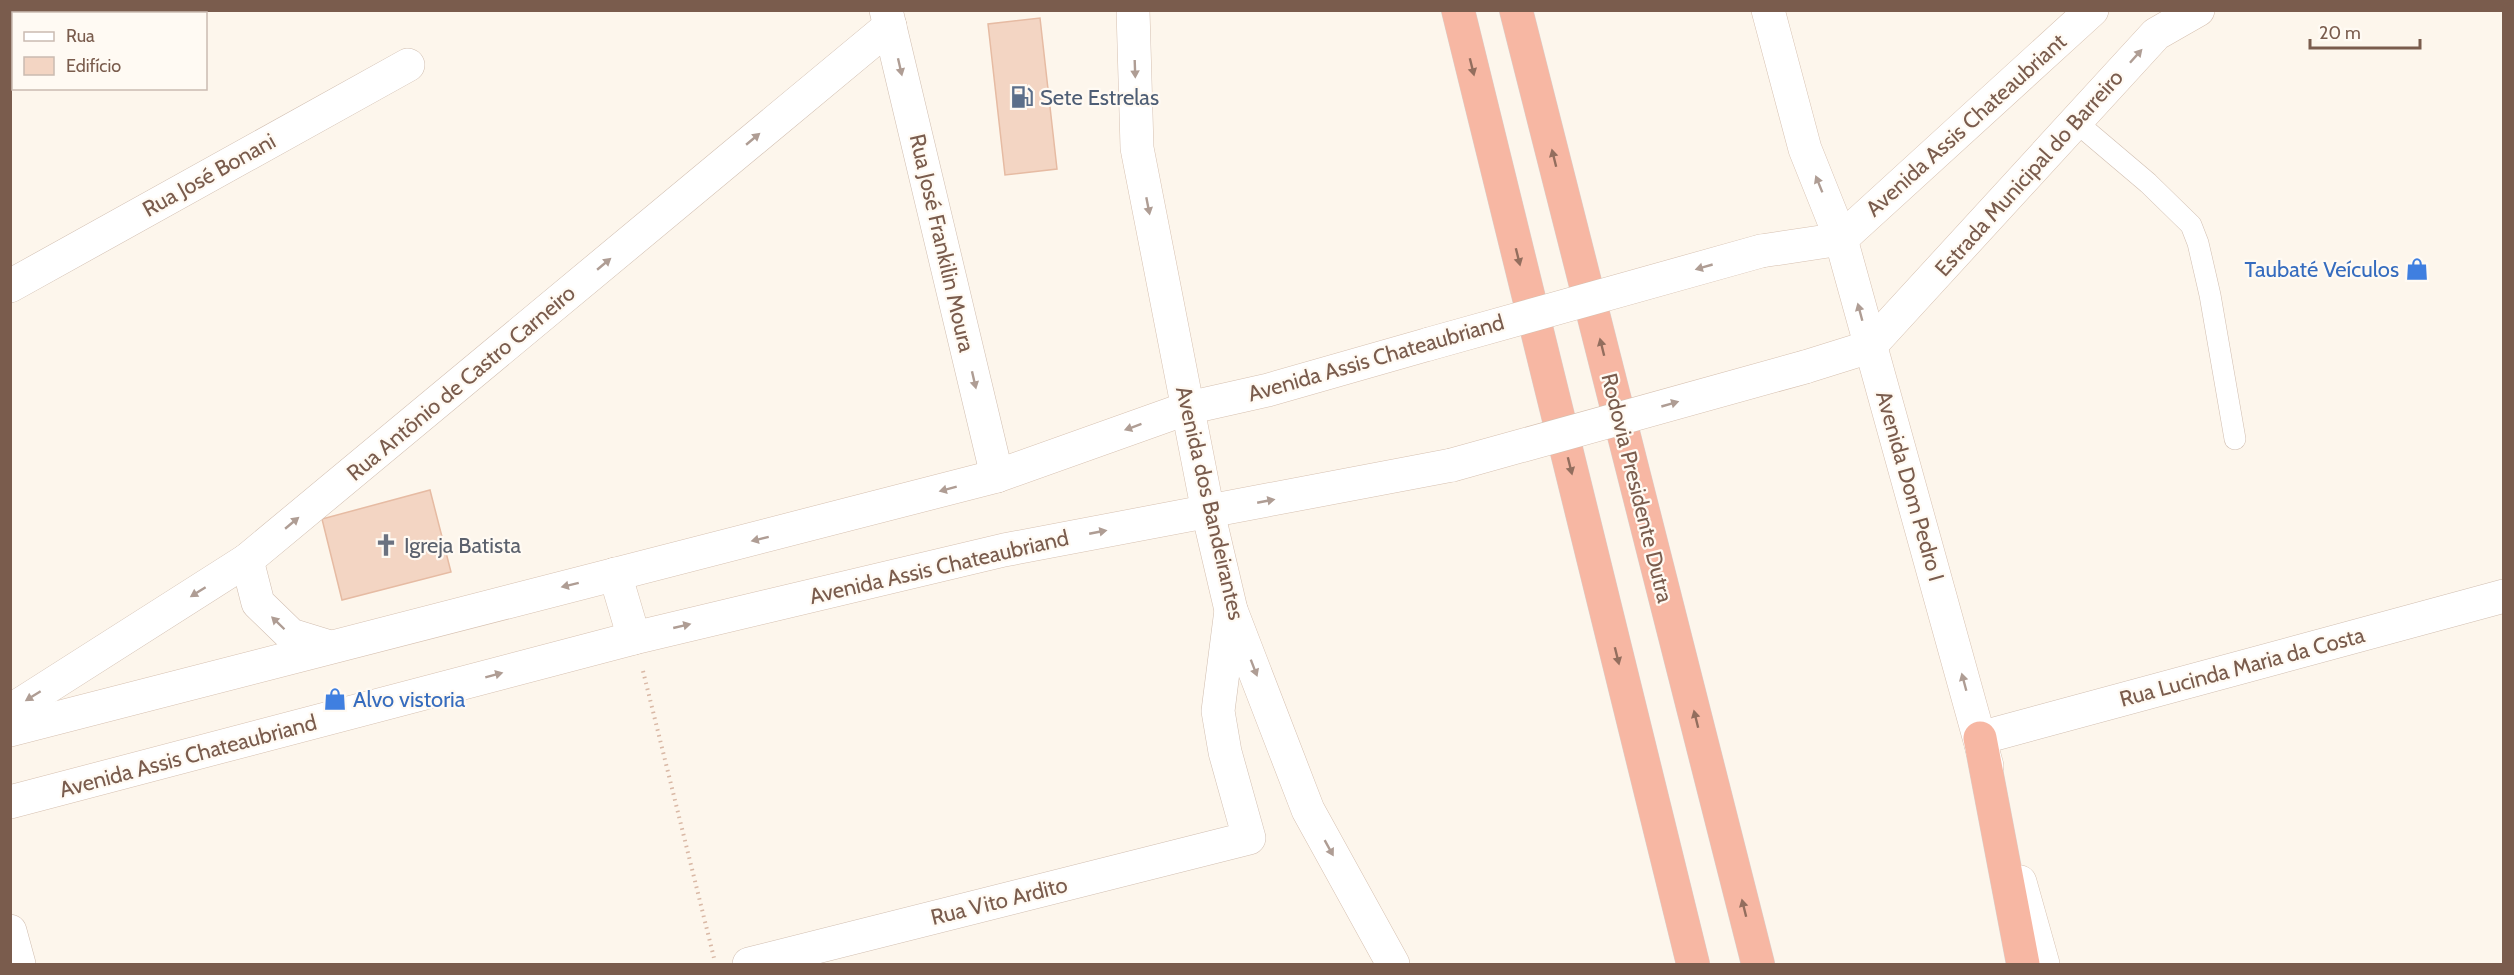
<svg xmlns="http://www.w3.org/2000/svg" width="2514" height="975" font-family="Cabin,sans-serif">
<style>
.building{fill:#f3d5c3;stroke:#e6bba3;stroke-width:1.5}
.lines{fill:none;stroke-linecap:round;stroke-linejoin:round}
.service-casing{stroke:#d1beb0;stroke-width:22}
.minor-casing{stroke:#d1beb0;stroke-width:34}
.secondary-casing{stroke:#d6c0b0;stroke-width:34}
.motorway-casing{stroke:#dad1cd;stroke-width:34}
.path{stroke:#d9b8a5;stroke-width:4;stroke-dasharray:1.5 4.5;stroke-linecap:butt}
.service{stroke:#fff;stroke-width:21}
.minor{stroke:#fff;stroke-width:33}
.secondary{stroke:#fff;stroke-width:33}
.motorway{stroke:#f7b7a3;stroke-width:33}
.secondary-bridge-casing{stroke:#d6c0b0;stroke-width:34;stroke-linecap:butt}
.secondary-bridge{stroke:#fff;stroke-width:33}
.oneway{fill:#af9d94}
.oneway2{fill:#936e5e}
.labels{text-anchor:middle;dominant-baseline:central;stroke-width:4.5;stroke-linejoin:round;paint-order:stroke}
.service-label{font-size:22px;fill:#4e5e75;stroke:#fffaf3;text-anchor:start}
.street-label{font-size:22px;fill:#7a5c4d;stroke:#fffaf3}
.shop-label{font-size:22px;fill:#366cbe;stroke:#fffaf3;text-anchor:end}
.worship-label{font-size:22px;fill:#5b616d;stroke:#fffaf3;text-anchor:start}
</style>
<rect width="100%" height="100%" fill="#fdf6ec"/>
<g class="building">
<path d="M1040 18 1057 169 1005 175 988 24Z"/>
<path d="M430 490 451 572 342 600 322 519Z"/>
</g>
<g class="lines">
<g class="service-casing">
<path id="service" d="M2076 122 2148 183 2191 225 2198 243 2210 295 2235 439"/>
</g>
<g class="minor-casing">
<g id="minor">
<path d="M886 10 997 476"/>
<path d="M10 286 408 65"/>
<path d="M247 560 258 603 291 635 330 647"/>
<path d="M10 711 247 560 890 26"/>
<path d="M1980 738 2504 596"/>
<path d="M10 931 19 964"/>
<path d="M749 964 1249 838 1225 752 1218 711 1231 610"/>
</g>
</g>
<g class="secondary-casing">
<g id="secondary">
<path d="M1133 10 1137 148 1208 512 1231 610 1308 810 1393 964"/>
<path d="M1768 10 1805 149 1841 239 1987 766"/>
<path d="M1841 239 2092 10"/>
<path d="M1761 251 1841 239"/>
<path d="M1805 367 1869 347 2156 34 2198 10"/>
<path d="M615 574 634 638"/>
<path d="M10 730 997 476 1188 408 1268 390 1429 344"/>
<path d="M10 802 634 638 1004 550 1452 465"/>
<path d="M2020 882 2043 964"/>
</g>
</g>
<g class="motorway-casing">
<g id="motorway">
<path d="M1458 10 1693 964"/>
<path d="M1516 10 1758 964"/>
<path d="M1980 738 2023 964"/>
</g>
</g>
<path class="path" d="M643 671 714 958"/>
<use href="#service" class="service"/>
<use href="#minor" class="minor"/>
<use href="#secondary" class="secondary"/>
<use href="#motorway" class="motorway"/>
<g class="secondary-bridge-casing">
<g id="secondary-bridge">
<path d="M1429 344 1761 251"/>
<path d="M1452 465 1805 367"/>
</g>
</g>
<use href="#secondary-bridge" class="secondary-bridge"/>
</g>
<defs><path id="oneway-solid" d="M-6-.8H1V-3.2L6.5 0L1 3.2V.8H-6Z" transform="scale(1.5)"/></defs>
<g class="oneway">
<use href="#oneway-solid" transform="translate(2136 56) rotate(-48)"/>
<use href="#oneway-solid" transform="translate(900 67) rotate(77)"/>
<use href="#oneway-solid" transform="translate(1135 69) rotate(88)"/>
<use href="#oneway-solid" transform="translate(753 139) rotate(-40)"/>
<use href="#oneway-solid" transform="translate(1819 184) rotate(-112)"/>
<use href="#oneway-solid" transform="translate(1148 206) rotate(79)"/>
<use href="#oneway-solid" transform="translate(604 264) rotate(-40)"/>
<use href="#oneway-solid" transform="translate(1704 267) rotate(164)"/>
<use href="#oneway-solid" transform="translate(1860 312) rotate(-105)"/>
<use href="#oneway-solid" transform="translate(974 380) rotate(77)"/>
<use href="#oneway-solid" transform="translate(1670 404) rotate(-16)"/>
<use href="#oneway-solid" transform="translate(1133 427) rotate(160)"/>
<use href="#oneway-solid" transform="translate(948 489) rotate(165)"/>
<use href="#oneway-solid" transform="translate(1266 501) rotate(-11)"/>
<use href="#oneway-solid" transform="translate(292 523) rotate(-40)"/>
<use href="#oneway-solid" transform="translate(1098 532) rotate(-11)"/>
<use href="#oneway-solid" transform="translate(760 539) rotate(166)"/>
<use href="#oneway-solid" transform="translate(570 585) rotate(166)"/>
<use href="#oneway-solid" transform="translate(198 592) rotate(148)"/>
<use href="#oneway-solid" transform="translate(278 623) rotate(-136)"/>
<use href="#oneway-solid" transform="translate(682 626) rotate(-13)"/>
<use href="#oneway-solid" transform="translate(1254 668) rotate(69)"/>
<use href="#oneway-solid" transform="translate(494 675) rotate(-15)"/>
<use href="#oneway-solid" transform="translate(1964 682) rotate(-105)"/>
<use href="#oneway-solid" transform="translate(33 696) rotate(148)"/>
<use href="#oneway-solid" transform="translate(1329 848) rotate(61)"/>
</g>
<g class="oneway2">
<use href="#oneway-solid" transform="translate(1472 67) rotate(76)"/>
<use href="#oneway-solid" transform="translate(1554 158) rotate(-104)"/>
<use href="#oneway-solid" transform="translate(1518 257) rotate(76)"/>
<use href="#oneway-solid" transform="translate(1602 347) rotate(-104)"/>
<use href="#oneway-solid" transform="translate(1570 466) rotate(76)"/>
<use href="#oneway-solid" transform="translate(1617 656) rotate(76)"/>
<use href="#oneway-solid" transform="translate(1696 719) rotate(-104)"/>
<use href="#oneway-solid" transform="translate(1744 908) rotate(-104)"/>
</g>
<defs>
<g id="fuel-bare" transform="scale(1.8)"><path d="M-5.5-6h7V0h2V4h1.3V-2.5L3-4.5l.8-.8L6-3V5H2.5V1h-1V6h-7ZM-4.2-4.7v3.2H.2V-4.7Z" fill="#5c6f8a" stroke="#fffaf3" stroke-width="2.5" paint-order="stroke"/></g>
<g id="shop-bare" transform="scale(1.8)"><path d="M-5-2.5h2.3a2.7 3.5 0 0 1 5.4 0H5L5.5 6h-11ZM-1.5-2.5h3a1.5 2.3 0 0 0-3 0Z" fill="#3f7fe0" stroke="#fffaf3" stroke-width="2.5" paint-order="stroke"/></g>
<g id="church-bare" transform="scale(1.8)"><path d="M-1.2-6h2.4v3.5h3.3v2.4h-3.3V6h-2.4V-.1h-3.3v-2.4h3.3Z" fill="#6b7280" stroke="#fffaf3" stroke-width="2.5" paint-order="stroke"/></g>
</defs>
<g fill-rule="evenodd">
<use href="#fuel-bare" x="1022" y="97"/>
<use href="#shop-bare" x="2417" y="269"/>
<use href="#church-bare" x="386" y="545"/>
<use href="#shop-bare" x="335" y="699"/>
</g>
<g class="labels">
<g class="service-label">
<text x="1040" y="97">Sete Estrelas</text>
</g>
<g class="street-label">
<text transform="translate(1966 125) rotate(-42)">Avenida Assis Chateaubriant</text>
<text transform="translate(2029 173) rotate(-48)">Estrada Municipal do Barreiro</text>
<text transform="translate(209 175) rotate(-29)">Rua José Bonani</text>
<text transform="translate(942 243) rotate(77)">Rua José Frankilin Moura</text>
<text transform="translate(1376 358) rotate(-16)">Avenida Assis Chateaubriand</text>
<text transform="translate(461 383) rotate(-40)">Rua Antônio de Castro Carneiro</text>
<text transform="translate(1910 486) rotate(74)">Avenida Dom Pedro I</text>
<text transform="translate(1637 488) rotate(76)">Rodovia Presidente Dutra</text>
<text transform="translate(1210 503) rotate(77)">Avenida dos Bandeirantes</text>
<text transform="translate(939 567) rotate(-13)">Avenida Assis Chateaubriand</text>
<text transform="translate(2242 667) rotate(-15)">Rua Lucinda Maria da Costa</text>
<text transform="translate(188 756) rotate(-15)">Avenida Assis Chateaubriand</text>
<text transform="translate(999 901) rotate(-14)">Rua Vito Ardito</text>
</g>
<g class="shop-label">
<text x="2399" y="269">Taubaté Veículos</text>
<text x="353" y="699" text-anchor="start">Alvo vistoria</text>
</g>
<g class="worship-label">
<text x="404" y="545">Igreja Batista</text>
</g>
</g>
<rect width="2514" height="975" fill="none" stroke="#7a5c4d" stroke-width="24"/>
<rect x="12" y="12" width="195" height="78" fill="#fffaf3" stroke="#cabbb1" stroke-width="1.5"/>
<rect x="24" y="32" width="30" height="9" fill="#ffffff" stroke="#cabbb1" stroke-width="1.5"/>
<text x="66" y="42" font-size="18" fill="#7a5c4d">Rua</text>
<rect x="24" y="57" width="30" height="18" fill="#f3d5c3" stroke="#cabbb1" stroke-width="1.5"/>
<text x="66" y="72" font-size="18" fill="#7a5c4d">Edifício</text>
<path d="M2310 39v9h110v-9" fill="none" stroke="#7a5c4d" stroke-width="3"/>
<text x="2319" y="39" font-size="18" fill="#7a5c4d" stroke="#fffaf3" stroke-width="4.5" paint-order="stroke">20 m</text>
</svg>
